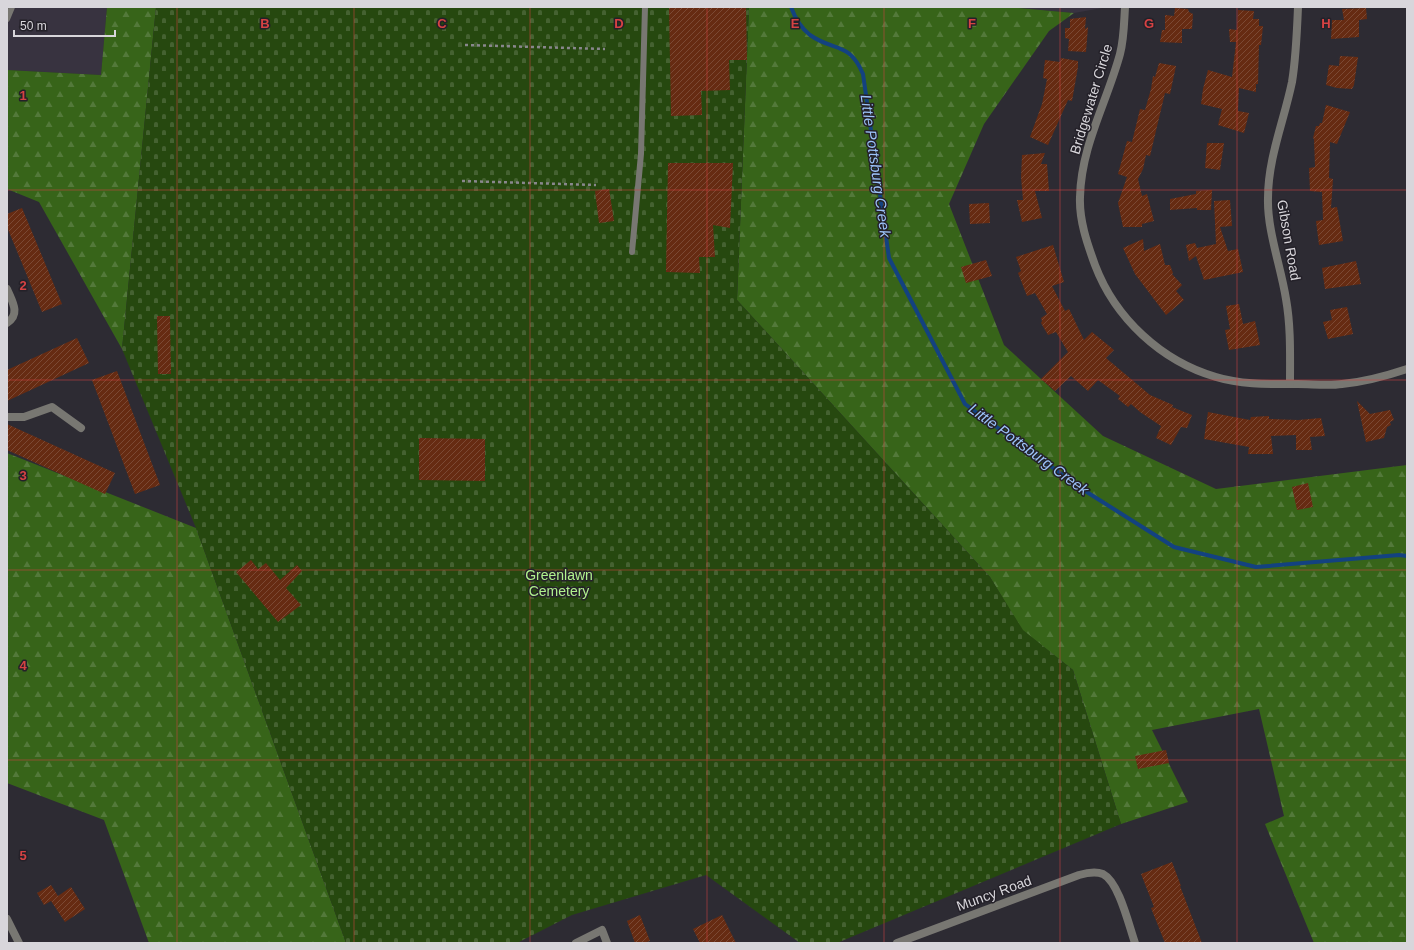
<svg xmlns="http://www.w3.org/2000/svg" width="1414" height="950" font-family="Helvetica,sans-serif">
<style>
.built{fill:#383340}
.forest{fill:url(#forest-firs)}
.cemetery{fill:url(#cemetery-stones)}
.lines{fill:none;stroke-linecap:round;stroke-linejoin:round}
.stream{stroke:#134280;stroke-width:4}
.building{fill:url(#building-hatch)}
.path{stroke:#89878d;stroke-width:2.5;stroke-dasharray:3 3;stroke-linecap:butt}
.service{stroke:#787772;stroke-width:6}
.minor{stroke:#787772;stroke-width:8}
.grid{fill:none;stroke:#d64243;stroke-width:1;stroke-opacity:0.55}
.labels{text-anchor:middle;dominant-baseline:central;stroke-width:3;stroke-linejoin:round;paint-order:stroke}
.street-label{font-size:14px;fill:#d8d6db;stroke:#242129}
.park-label{font-size:14px;fill:#b0f18d;stroke:#242129}
.water-label{font-size:15px;font-style:italic;fill:#9cc3f9;stroke:#242129}
.grid-label{font-size:13px;text-anchor:middle;font-weight:bold;fill:#d64243;stroke:#242129;stroke-width:3;stroke-linejoin:round;paint-order:stroke}
</style>
<defs>
<pattern id="forest-firs" width="22" height="20" patternUnits="userSpaceOnUse"><rect width="22" height="20" fill="#376419"/><path d="M5 1l3.5 6h-7zM16 11l3.5 6h-7z" fill="#53793a"/></pattern>
<pattern id="cemetery-stones" width="16" height="16" patternUnits="userSpaceOnUse"><rect width="16" height="16" fill="#26480f"/><path d="M2 7V4a2 2 0 0 1 4 0v3zM10 15v-3a2 2 0 0 1 4 0v3z" fill="#456231"/></pattern>
<pattern id="building-hatch" width="6" height="6" patternUnits="userSpaceOnUse"><rect width="6" height="6" fill="#662b12"/><path d="M-1 1l2-2M0 6l6-6M5 7l2-2" fill="none" stroke="#7b4934"/></pattern>
</defs>
<rect width="100%" height="100%" fill="#2d2b33"/>
<g class="built">
<path d="M7 7H107L101 75 7 70Z"/>
<path d="M1007 7H1108L1074 13Z"/>
</g>
<g class="forest">
<path d="M107 7H156L122 349 39 202 7 189V70L101 75Z"/>
<path d="M749 7H1007L1074 13 1049 31 984 124 949 204 1004 345 1103 436 1216 489 1407 465V943H1314L1265 824 1284 816 1259 709 1152 730 1188 802 1121 824 1073 670 1022 630 990 577 737 300Z"/>
<path d="M7 453 196 528 346 943H149L104 820 7 783Z"/>
</g>
<path class="cemetery" d="M156 7H749L737 300 990 577 1023 630 1073 670 1121 824 837 943H800L706 875 572 915 517 943H346L196 528 122 349Z"/>
<g class="lines">
<path class="stream" d="M791 7C795 18 801 28 810 35 834 52 849 41 863 74L889 258 965 404 1082 489 1174 547 1256 567 1399 555 1407 556"/>
</g>
<g class="building">
<path d="M669 7H746L747 60H729L730 90 701 91 702 115 671 116Z"/>
<path d="M1175 8 1188 9 1189 12 1193 14 1192 29H1182V43L1160 42 1162 30H1165V15L1174 16Z"/>
<path d="M1366 8 1367 19 1359 20V37L1331 39 1332 20H1344L1342 9Z"/>
<path d="M1238 10 1254 11 1253 19H1259V26H1263L1261 45H1259L1258 84H1256V92L1239 88 1238 111 1249 113 1244 133 1218 125 1222 109 1201 104 1203 89 1208 70 1232 77 1236 42H1230L1229 29 1237 30Z"/>
<path d="M1086 17 1085 29 1088 27 1086 52 1068 51 1069 39 1065 38V28H1070V19Z"/>
<path d="M1340 56 1358 57 1354 85 1352 89 1337 88 1326 85 1329 65 1339 66Z"/>
<path d="M1061 58 1078 61V67L1072 101 1068 100 1048 145 1030 137 1042 104 1047 79 1043 78 1045 60 1060 62Z"/>
<path d="M1159 63 1176 66 1170 94 1165 93 1150 156 1146 155 1143 169 1138 179 1142 196 1147 194 1154 221 1142 224V227H1123L1118 203 1127 177 1118 174 1127 141 1132 142 1140 109 1145 110 1151 89 1153 76 1155 77Z"/>
<path d="M1326 105 1350 112 1337 144 1330 142 1329 178 1333 179 1331 208 1337 207 1343 241 1319 245 1316 221 1323 220 1322 192 1310 191 1309 168 1315 167 1314 139 1313 138 1316 126H1319L1320 123H1322Z"/>
<path d="M1207 143H1224L1220 170 1205 168Z"/>
<path d="M1045 153 1041 164H1047L1049 191H1035L1042 218 1022 222 1017 200H1023L1021 177 1022 155Z"/>
<path d="M668 163H733L730 228 713 225 715 257H699L700 273 666 272Z"/>
<path d="M609 189 614 221 599 223 595 191Z"/>
<path d="M1212 190 1211 210H1197V208L1170 210V199L1196 194V191Z"/>
<path d="M1230 200 1232 226 1220 227 1228 251 1238 249 1243 272 1204 280 1196 256 1189 261 1186 245 1195 243 1197 248 1216 244 1214 201Z"/>
<path d="M989 203 990 223 970 224 969 204Z"/>
<path d="M22 208 62 304 42 312 7 227V214Z"/>
<path d="M1143 239 1144 251 1160 244 1165 265H1170L1173 273 1172 274 1182 285 1176 291 1184 300 1166 315 1135 274 1123 248Z"/>
<path d="M1053 245 1064 282 1052 286 1065 311 1069 309 1084 340 1092 332 1114 350 1106 358 1150 395 1173 405 1172 407 1192 415 1187 428 1181 427 1171 445 1156 438 1161 426 1140 412 1131 404 1128 407 1118 399 1120 396 1098 380 1088 391 1071 376 1055 391 1041 379 1068 352 1056 332 1048 335 1041 323 1042 321 1041 318 1047 314 1035 293 1027 296 1018 273 1021 271 1016 257Z"/>
<path d="M986 260 992 276 966 283 961 267Z"/>
<path d="M1356 261 1361 284 1325 289 1322 268Z"/>
<path d="M1239 304 1243 324 1255 321 1260 345 1229 350 1225 330 1230 329 1226 306Z"/>
<path d="M1347 307 1353 334 1328 339 1323 322 1332 320 1330 310Z"/>
<path d="M157 316H170L171 374H158Z"/>
<path d="M77 338 89 363 7 401V370Z"/>
<path d="M117 371 160 485 135 494 92 380Z"/>
<path d="M1357 401 1370 414 1390 410 1394 420 1390 422 1391 425 1387 427 1384 438 1366 442Z"/>
<path d="M1208 412 1250 420 1251 417 1269 416V419L1298 420 1321 418 1325 436 1310 437 1312 450H1296V435L1271 436 1273 454H1248L1249 447 1204 439Z"/>
<path d="M7 424 115 473 105 494 7 450Z"/>
<path d="M419 438 485 439V481L419 480Z"/>
<path d="M1308 483 1313 507 1297 510 1292 487Z"/>
<path d="M251 560 258 569 266 563 280 580 297 565 302 571 286 588 301 605 278 622 236 572Z"/>
<path d="M1166 750 1169 763 1138 769 1135 756Z"/>
<path d="M1172 862 1181 886H1180L1202 943H1165L1151 908 1154 907 1141 874Z"/>
<path d="M51 885 58 896 71 887 85 909 65 922 51 901 44 905 37 893Z"/>
<path d="M640 915 650 941 643 943H635L627 921Z"/>
<path d="M722 915 736 943H700L693 929Z"/>
</g>
<g class="lines">
<g class="path">
<path d="M465 45 605 49"/>
<path d="M462 181 596 185"/>
</g>
<g class="service">
<path d="M7 19 12 7"/>
<path d="M632 252 641 154 645 7"/>
</g>
<g class="minor">
<path d="M1125 7C1124 23 1124 39 1120 54 1107 102 1081 146 1080 197 1079 220 1087 243 1095 265 1115 318 1161 361 1216 377 1242 385 1271 384 1298 384 1312 384 1328 386 1342 384 1364 382 1386 376 1407 369"/>
<path d="M7 289C12 301 21 314 7 323"/>
<path d="M1290 384C1290 356 1291 327 1286 299 1281 267 1267 230 1268 198 1268 158 1284 121 1292 82 1296 58 1297 32 1298 7"/>
<path d="M7 417H24L52 407 81 428"/>
<path d="M7 919 19 943"/>
<path d="M576 943 602 930 607 943"/>
<path d="M897 943 1079 875C1086 873 1095 871 1103 874 1119 882 1129 926 1135 943"/>
</g>
</g>
<path class="grid" d="M177 7V943M354 7V943M530 7V943M707 7V943M884 7V943M1060 7V943M1237 7V943M7 190H1407M7 380H1407M7 570H1407M7 760H1407"/>
<g class="labels">
<g class="street-label">
<text transform="translate(1091 99) rotate(-73)">Bridgewater Circle</text>
<text transform="translate(1289 240) rotate(80)">Gibson Road</text>
<text transform="translate(994 893) rotate(-20)">Muncy Road</text>
</g>
<g class="park-label">
<text x="559" y="575">Greenlawn<tspan x="559" dy="16">Cemetery</tspan></text>
</g>
<g class="water-label">
<text transform="translate(876 166) rotate(82)">Little Pottsburg Creek</text>
<text transform="translate(1029 449) rotate(36)">Little Pottsburg Creek</text>
</g>
</g>
<g class="grid-label">
<text x="265" y="28">B</text>
<text x="442" y="28">C</text>
<text x="619" y="28">D</text>
<text x="795" y="28">E</text>
<text x="972" y="28">F</text>
<text x="1149" y="28">G</text>
<text x="1326" y="28">H</text>
<text x="23" y="100">1</text>
<text x="23" y="290">2</text>
<text x="23" y="480">3</text>
<text x="23" y="670">4</text>
<text x="23" y="860">5</text>
</g>
<rect width="1414" height="950" fill="none" stroke="#d8d6db" stroke-width="16"/>
<path d="M14 30v6h101v-6" fill="none" stroke="#d8d6db" stroke-width="2"/>
<text x="20" y="30" font-size="12" fill="#d8d6db" stroke="#242129" stroke-width="3" paint-order="stroke">50 m</text>
</svg>
